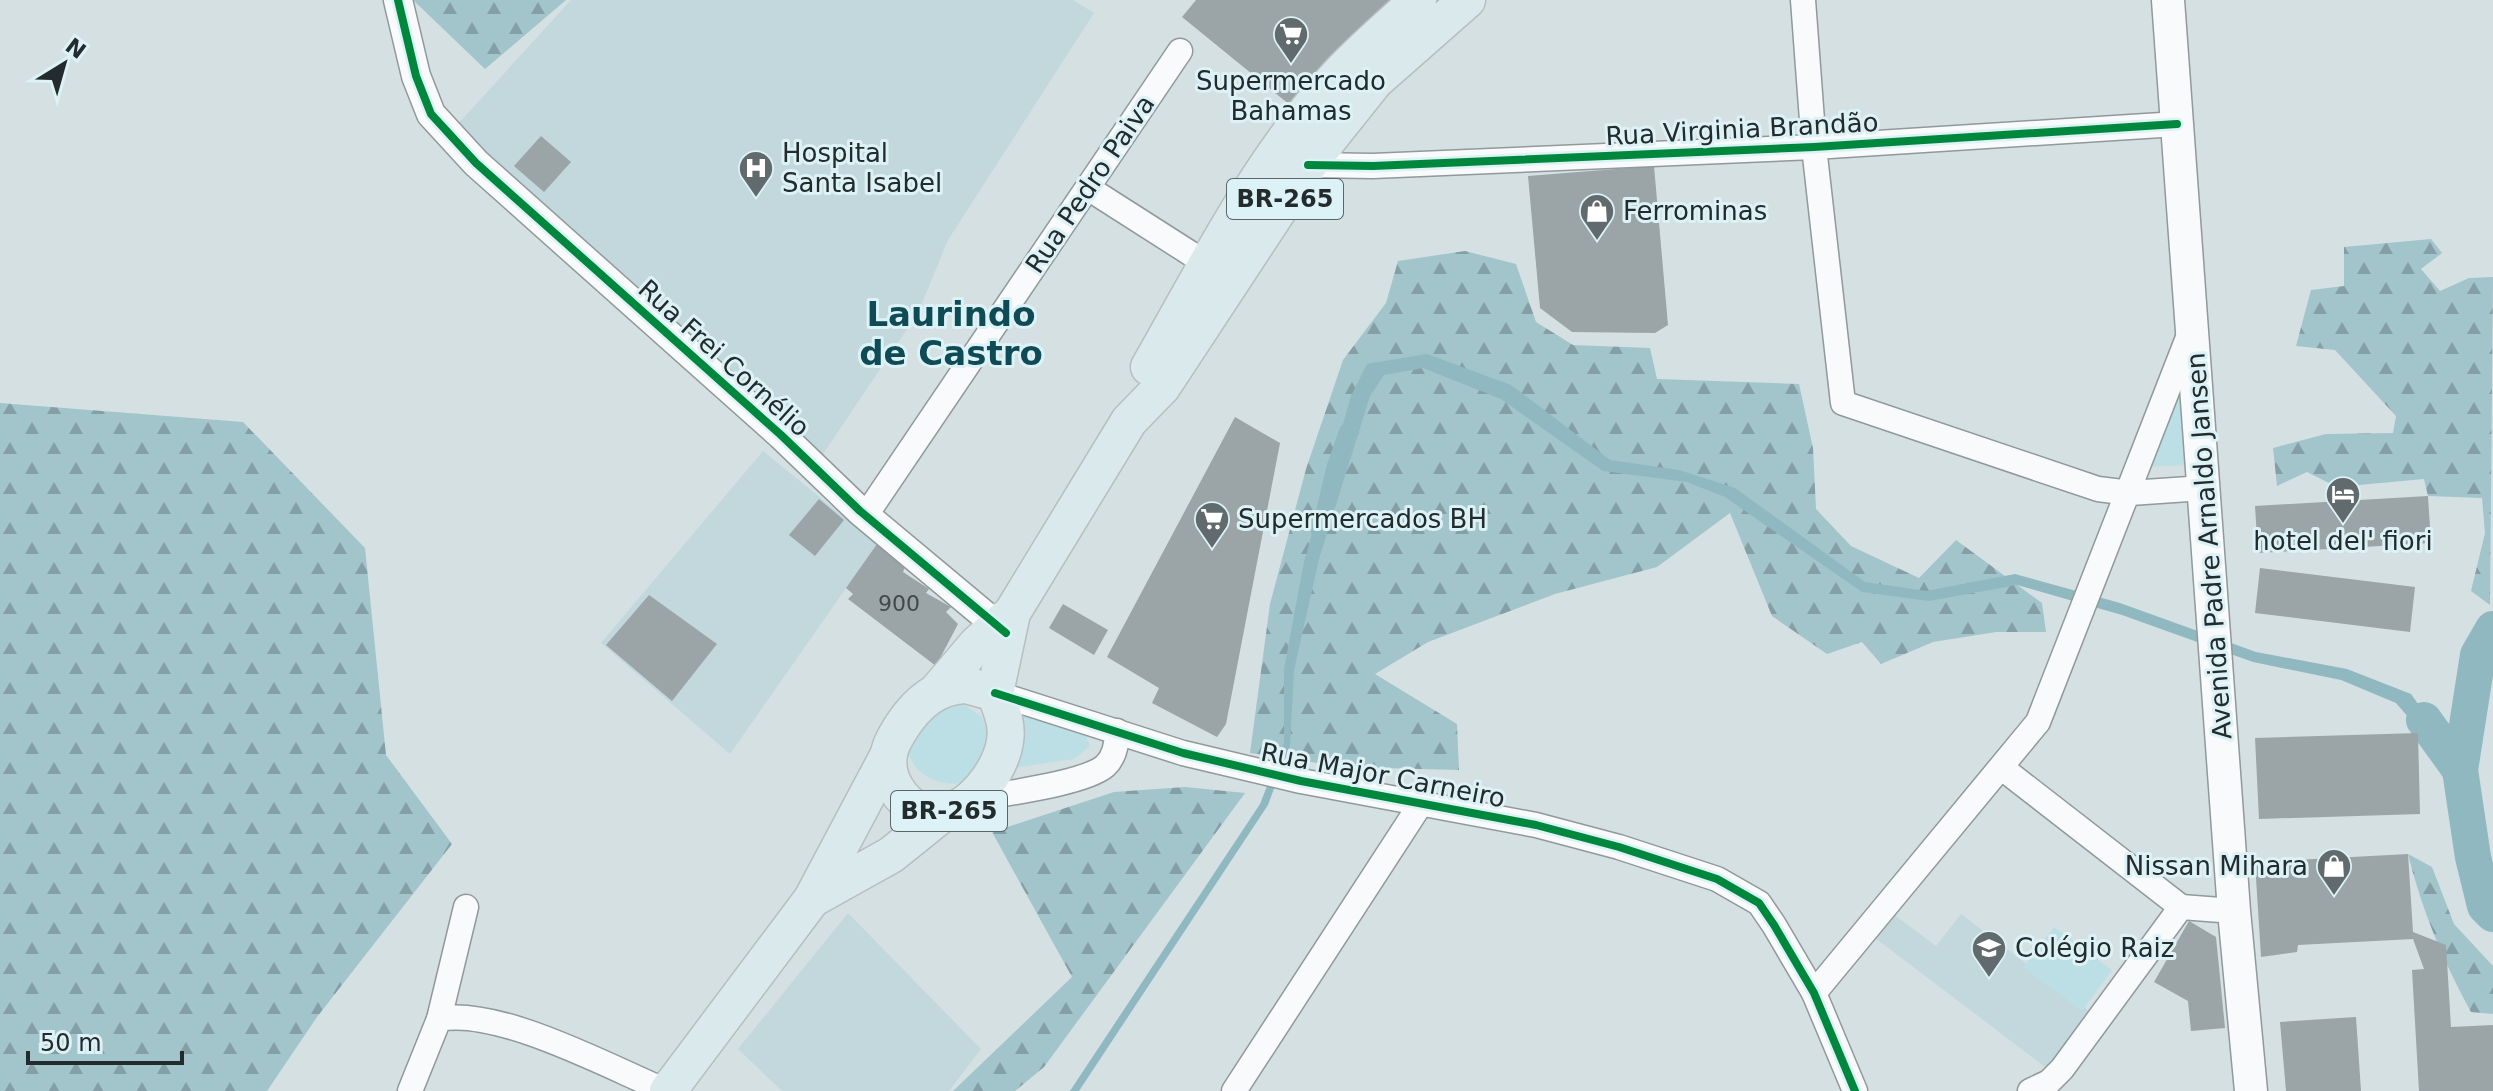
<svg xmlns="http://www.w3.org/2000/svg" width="2493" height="1091" font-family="'DejaVu Sans',sans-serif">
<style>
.built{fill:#c2d8dd}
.forest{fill:url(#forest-firs)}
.park{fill:#bcdee5}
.water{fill:#90b8c0}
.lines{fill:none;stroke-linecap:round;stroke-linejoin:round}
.stream{stroke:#90b8c0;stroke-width:6}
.river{stroke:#90b8c0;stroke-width:36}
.building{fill:#9ba4a6}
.minor-casing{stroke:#90999b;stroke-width:27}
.tertiary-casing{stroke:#90999b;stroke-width:31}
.secondary-casing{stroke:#90999b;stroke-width:35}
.primary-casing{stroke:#b8bebf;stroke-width:39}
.minor{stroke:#f9fafb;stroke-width:24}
.tertiary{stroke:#f9fafb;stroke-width:28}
.secondary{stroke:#f9fafb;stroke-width:32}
.primary{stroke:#dae9ec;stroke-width:36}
.cycleway-casing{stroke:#dcf2f6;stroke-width:13}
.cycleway{stroke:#00873e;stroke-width:8}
.labels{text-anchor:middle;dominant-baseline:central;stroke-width:6;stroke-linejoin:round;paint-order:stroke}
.number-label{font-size:22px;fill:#41494b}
.shield{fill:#dcf2f6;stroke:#5a6769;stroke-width:2}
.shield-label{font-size:24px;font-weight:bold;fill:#232b2d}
.poi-label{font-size:26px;fill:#232b2d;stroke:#dcf2f6;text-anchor:start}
.street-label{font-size:26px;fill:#232b2d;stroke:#dcf2f6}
.district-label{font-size:34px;font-weight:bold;fill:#0f4b55;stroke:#dcf2f6}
</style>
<defs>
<pattern id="forest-firs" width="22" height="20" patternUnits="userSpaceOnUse" patternTransform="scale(2)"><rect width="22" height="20" fill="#a2c4cb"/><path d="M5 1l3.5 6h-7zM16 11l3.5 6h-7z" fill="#849fa5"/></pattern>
</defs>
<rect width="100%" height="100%" fill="#d5e0e3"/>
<g class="built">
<path d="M571 0H1073L1094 13 948 240 918 313 821 457 457 125Z"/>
<path d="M763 451 877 544 730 754 601 643Z"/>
<path d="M848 913 981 1049 949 1091H782L738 1049Z"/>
<path d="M1893 914 1936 946 1961 914 2090 1012 2048 1069 1875 938Z"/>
</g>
<g class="forest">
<path d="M413 0H566L485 69Z"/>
<path d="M2431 239 2442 253 2421 269 2440 291 2469 278 2493 277 2490 605 2471 591 2485 533 2482 498 2428 496 2424 479 2337 487 2307 472 2277 486 2273 448 2326 434 2393 433 2396 416 2335 350 2296 346 2311 290 2344 286V247Z"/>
<path d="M1465 251 1516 264 1536 322 1573 345 1650 348 1657 379 1799 384 1813 448 1816 509 1851 546 1919 578 1956 540 2042 603 2046 632H1996L1933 642 1881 664 1862 642 1827 654 1772 616 1730 513 1657 567 1555 594 1428 642 1375 674 1457 724 1459 770 1345 767 1250 753 1270 604 1306 469 1343 360 1386 303 1398 261Z"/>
<path d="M0 403 243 422 365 548 386 755 452 844 317 1017 267 1091H0Z"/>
<path d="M1185 787 1245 793 1044 1067 1015 1091H953L1072 977 992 832 1114 792Z"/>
<path d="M2408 854 2432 867 2454 924 2493 966V1014L2471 1012C2443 961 2422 911 2408 854Z"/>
</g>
<g class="park">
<path d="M2181 377 2194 465 2144 467Z"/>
<path d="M960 702 982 717 991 742C986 751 981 768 973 776 953 795 907 775 909 748 910 736 917 722 921 711Z"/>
<path d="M1023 714 1086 736 1090 746 1074 759 1012 768Z"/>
<path d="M2054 927 2112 970 2082 1011 2023 967Z"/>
</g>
<path class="water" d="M1427 354 1511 385 1610 460 1679 470 1735 488 1865 582 1926 591 2015 574 2120 603 2256 652 2347 669 2411 694 2453 753 2450 765 2396 703 2341 680 2253 662 2122 615 2017 585 1929 601 1862 592 1725 497 1687 482 1603 471 1501 399 1423 368 1384 375 1370 396 1319 559 1294 670 1290 745 1268 805 1079 1091H1070L1260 804 1284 743V669L1304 562 1351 396 1367 364Z"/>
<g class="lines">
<path class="stream" d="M1314 532 1330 465 1343 428"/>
<g class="river">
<path d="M2493 629 2478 655 2460 770 2473 857 2485 906 2493 914"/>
<path d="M2424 720 2460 770"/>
</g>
</g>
<g class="building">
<path d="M1196 0H1394L1301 114 1182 17Z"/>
<path d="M541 136 571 162 544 192 514 166Z"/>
<path d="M1654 166 1668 325 1655 333 1572 332 1540 308 1528 176Z"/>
<path d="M1235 417 1280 443 1226 724 1217 737 1152 703 1159 688 1107 657Z"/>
<path d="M2428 496 2431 543 2258 553 2255 506Z"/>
<path d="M819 499 844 520 815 556 789 535Z"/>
<path d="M877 544 905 567 903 572 929 589 926 593 951 607 946 612 958 624 936 666 848 599 853 594 846 588Z"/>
<path d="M2260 568 2415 587 2410 632 2255 613Z"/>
<path d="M649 595 717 644 672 701 606 645Z"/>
<path d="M1063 604 1108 630 1094 655 1049 628Z"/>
<path d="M2418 733 2420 814 2259 819 2255 738Z"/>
<path d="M2408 854 2413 932 2446 945 2451 1027 2493 1025V1091H2419L2412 970 2424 969 2413 939 2298 945 2297 952 2261 957 2255 862Z"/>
<path d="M2189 921 2216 937 2225 1028 2191 1031 2188 1001 2154 982Z"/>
<path d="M2356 1017 2361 1091H2286L2280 1022Z"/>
</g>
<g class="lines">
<g class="minor-casing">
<g id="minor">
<path d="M1803 0 1814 147 1843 403 2098 489 2130 493 2204 488"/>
<path d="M1308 165 1373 166 1814 147 2177 124"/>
<path d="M1088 188 1207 264"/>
<path d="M866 515 1180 51"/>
<path d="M995 693 1183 753 1301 781 1536 825 1619 847 1717 879 1759 903 1774 925 1814 993 1855 1091"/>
<path d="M2002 768 2181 907"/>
<path d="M969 800C999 794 1084 784 1105 766 1115 757 1117 744 1117 731"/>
<path d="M2181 907 2234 911"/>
<path d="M1814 993 2038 722 2189 335"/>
<path d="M439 1019 466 907"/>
<path d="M410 1091 439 1019C498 1007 609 1067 666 1091"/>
<path d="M1234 1091 1420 805"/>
<path d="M2030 1091 2049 1082 2062 1069 2181 907"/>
</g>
</g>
<g class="tertiary-casing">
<path id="tertiary" d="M398 0 416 76 431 114 476 163 781 435 860 511 1006 633"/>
</g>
<g class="secondary-casing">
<path id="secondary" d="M2168 0 2234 911 2251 1091"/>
</g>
<g class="primary-casing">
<g id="primary">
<path d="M1149 367C1205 269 1263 153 1342 71 1366 46 1393 23 1418 0"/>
<path d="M966 685 995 693C1001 709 1008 724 1005 741 1001 771 970 812 937 814 908 815 884 782 889 754 890 745 897 734 902 726 918 702 937 686 966 685Z"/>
<path d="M938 690 977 644 1012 613"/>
<path d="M995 693 1012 613 1129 421 1162 387 1308 165 1375 81 1467 0"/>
<path d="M812 899 891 855 942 814"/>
<path d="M668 1091 812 899 889 754"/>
</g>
</g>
<use href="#minor" class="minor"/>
<use href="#tertiary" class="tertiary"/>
<use href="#secondary" class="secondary"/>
<use href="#primary" class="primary"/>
<g class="cycleway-casing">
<g id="cycleway">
<path d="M398 0 416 76 431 114 476 163 781 435 860 511 1006 633"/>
<path d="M1308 165 1373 166 1814 147 2177 124"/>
<path d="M995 693 1183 753 1301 781 1536 825 1619 847 1717 879 1759 903 1774 925 1814 993 1855 1091"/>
</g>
</g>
<use href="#cycleway" class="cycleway"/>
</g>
<defs>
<g id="supermarket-pin" transform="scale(1.8)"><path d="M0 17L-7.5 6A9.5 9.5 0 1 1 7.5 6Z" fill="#616a6d" stroke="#dcf2f6"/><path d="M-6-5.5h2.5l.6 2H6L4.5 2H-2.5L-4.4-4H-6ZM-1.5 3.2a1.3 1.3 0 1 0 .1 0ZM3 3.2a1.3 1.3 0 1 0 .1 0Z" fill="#fff"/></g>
<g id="hospital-pin" transform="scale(1.8)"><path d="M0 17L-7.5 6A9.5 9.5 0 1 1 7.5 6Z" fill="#616a6d" stroke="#dcf2f6"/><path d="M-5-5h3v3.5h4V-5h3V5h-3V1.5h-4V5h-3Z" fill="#fff"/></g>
<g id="shop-pin" transform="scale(1.8)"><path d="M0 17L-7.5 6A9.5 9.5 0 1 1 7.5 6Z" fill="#616a6d" stroke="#dcf2f6"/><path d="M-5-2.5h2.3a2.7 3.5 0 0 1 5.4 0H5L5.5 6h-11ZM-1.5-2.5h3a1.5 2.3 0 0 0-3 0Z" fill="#fff"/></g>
<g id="hotel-pin" transform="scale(1.8)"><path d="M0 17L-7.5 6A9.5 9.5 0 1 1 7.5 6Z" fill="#616a6d" stroke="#dcf2f6"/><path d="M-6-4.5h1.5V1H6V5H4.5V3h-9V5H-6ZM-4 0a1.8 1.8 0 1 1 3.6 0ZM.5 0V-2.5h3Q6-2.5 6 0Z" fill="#fff"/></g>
<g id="school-pin" transform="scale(1.8)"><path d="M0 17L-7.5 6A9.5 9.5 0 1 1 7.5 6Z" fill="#616a6d" stroke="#dcf2f6"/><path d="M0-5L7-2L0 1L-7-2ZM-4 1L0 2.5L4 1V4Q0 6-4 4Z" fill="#fff"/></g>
</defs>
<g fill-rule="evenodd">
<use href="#supermarket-pin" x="1291" y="34"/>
<use href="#hospital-pin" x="756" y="168"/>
<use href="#shop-pin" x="1597" y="211"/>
<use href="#hotel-pin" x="2343" y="494"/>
<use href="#supermarket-pin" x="1212" y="519"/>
<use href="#shop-pin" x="2334" y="866"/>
<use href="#school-pin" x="1989" y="948"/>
</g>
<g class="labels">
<g class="number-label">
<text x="899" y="603">900</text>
</g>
<g class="shield">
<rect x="1227" y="179" width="116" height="40" rx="6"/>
<rect x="891" y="791" width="116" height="40" rx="6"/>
</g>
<g class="shield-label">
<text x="1285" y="199">BR-265</text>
<text x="949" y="811">BR-265</text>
</g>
<g class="poi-label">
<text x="1291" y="81" text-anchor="middle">Supermercado<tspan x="1291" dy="30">Bahamas</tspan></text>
<text x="782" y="153">Hospital<tspan x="782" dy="30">Santa Isabel</tspan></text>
<text x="1623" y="211">Ferrominas</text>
<text x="1238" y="519">Supermercados BH</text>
<text x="2343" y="541" text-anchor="middle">hotel del' fiori</text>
<text x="2308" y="866" text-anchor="end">Nissan Mihara</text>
<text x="2015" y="948">Colégio Raiz</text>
</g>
<g class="street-label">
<text transform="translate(1742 129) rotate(-3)">Rua Virginia Brandão</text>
<text transform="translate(1090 184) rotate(-56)">Rua Pedro Paiva</text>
<text transform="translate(724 358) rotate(42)">Rua Frei Cornélio</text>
<text transform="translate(2209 546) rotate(-94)">Avenida Padre Arnaldo Jansen</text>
<text transform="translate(1383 775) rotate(11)">Rua Major Carneiro</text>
</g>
<g class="district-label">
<text x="951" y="314">Laurindo<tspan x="951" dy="39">de Castro</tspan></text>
</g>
</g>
<g transform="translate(64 64) rotate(37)" stroke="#dcf2f6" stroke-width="6" paint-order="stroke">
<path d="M0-6L14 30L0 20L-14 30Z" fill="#232b2d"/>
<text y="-12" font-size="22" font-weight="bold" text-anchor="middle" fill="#232b2d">N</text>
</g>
<path d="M28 1051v12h154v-12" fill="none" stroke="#232b2d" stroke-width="4"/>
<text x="40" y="1051" font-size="24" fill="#232b2d" stroke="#dcf2f6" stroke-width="6" paint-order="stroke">50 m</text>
</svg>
